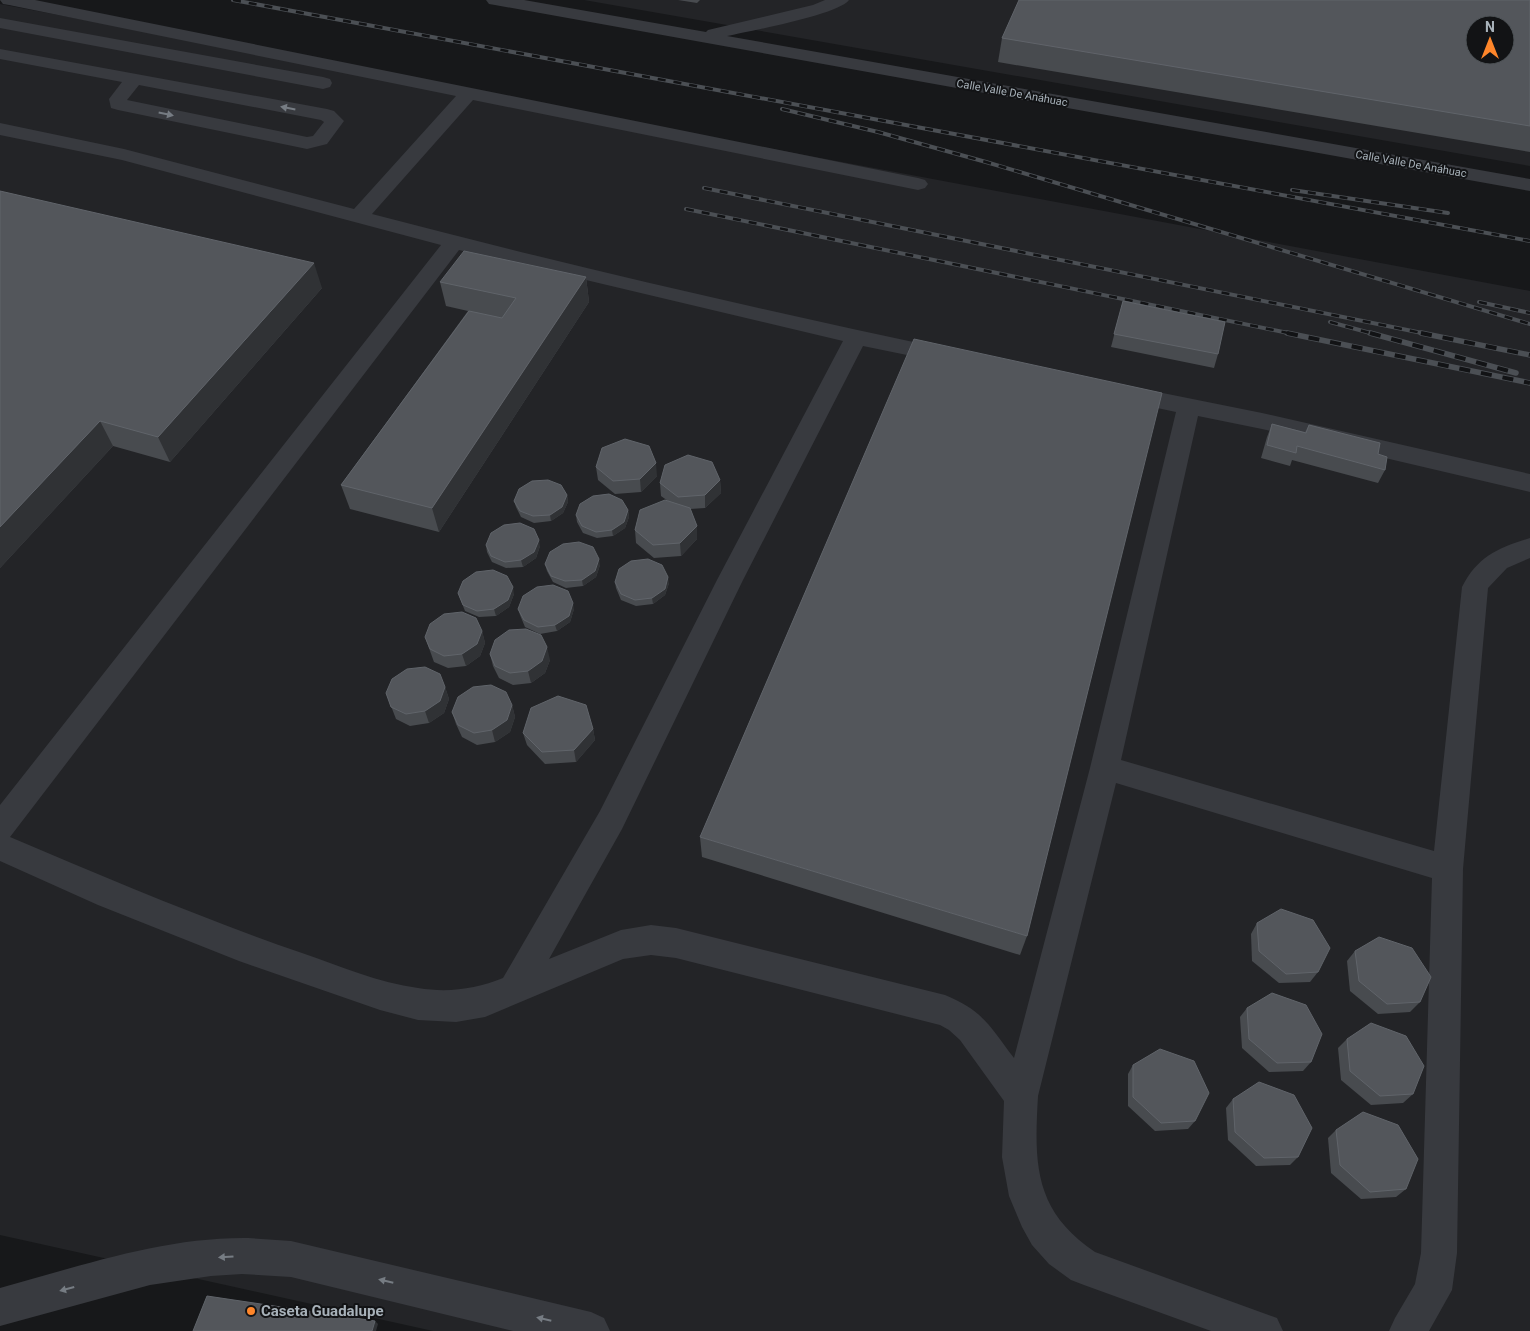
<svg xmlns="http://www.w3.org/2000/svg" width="1530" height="1331" font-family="Roboto,sans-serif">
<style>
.built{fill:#232427;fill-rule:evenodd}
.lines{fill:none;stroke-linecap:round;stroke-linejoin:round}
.minor{fill:#383a3f;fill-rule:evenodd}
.rail-far1-casing{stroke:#4b4f54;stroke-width:4}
.rail-casing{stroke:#4b4f54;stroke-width:5.5}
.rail-far1{stroke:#121315;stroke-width:2.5;stroke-dasharray:8;stroke-linecap:butt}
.rail{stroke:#121315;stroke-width:4;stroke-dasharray:11;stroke-linecap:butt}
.wall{fill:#484b4f}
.shaded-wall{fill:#303235}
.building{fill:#53565b;stroke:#60646a;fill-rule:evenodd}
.oneway{fill:#767c83}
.poi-dot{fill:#ff862a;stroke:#121315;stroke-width:2}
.labels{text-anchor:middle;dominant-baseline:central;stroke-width:4;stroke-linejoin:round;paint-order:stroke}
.far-street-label{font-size:11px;fill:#a8b2ba;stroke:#121315}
.near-poi-label{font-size:15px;font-weight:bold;fill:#a8b2ba;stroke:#121315;text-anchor:start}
</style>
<rect width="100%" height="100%" fill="#17181a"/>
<g class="built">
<path d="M584 0H1530V166ZM1475 25H1505V55H1475Z"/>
<path d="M0 4 1530 291V1331H433L0 1235Z"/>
</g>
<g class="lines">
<g class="minor">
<path d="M0 0H35L918 178 925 180 928 184 925 188 918 190 473 100 372 214C562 264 754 308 946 349L954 351 957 356 954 361 946 363 863 346 743 580 622 829 549 959 621 930 651 925 676 928 945 995C984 1011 990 1027 1014 1058L1090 768 1176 412 1115 399 1111 393 1115 387 1123 385 1262 413 1530 474V492L1262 429 1198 416 1121 760 1434 851 1462 587C1478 556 1498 548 1530 538V558L1507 568 1488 588 1463 869 1457 1253 1452 1290 1429 1331H1389L1395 1318 1415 1284 1421 1253 1432 878 1116 783 1038 1096C1034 1164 1034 1211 1095 1252L1277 1318 1283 1331H1211L1084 1285 1071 1280 1049 1264 1032 1245 1022 1227 1009 1196 1002 1157 1004 1101 960 1040 949 1030 940 1025 676 958 651 955 623 959 485 1017 456 1022 418 1020 380 1010 239 961 98 905 0 861V805L441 245 122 160 0 135V123L124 149 354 209 456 96 9 5 3 4ZM459 250 843 341 717 580 600 811 503 978C476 989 448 993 418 988 379 983 340 966 302 953 203 919 107 878 10 837Z"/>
<path d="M486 0H524L706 32 708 30 813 5 825 0H849C838 15 749 31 727 36L1530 179V191L495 5 489 4Z"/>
<path d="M0 18 323 77 330 79 332 83 330 87 323 89 0 28Z"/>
<path d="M0 49 327 109 334 111 344 121 327 144 307 149 118 110 111 108 109 99 122 82 0 59ZM139 85 321 120 324 122 313 136 307 137 127 100Z"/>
<path d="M248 1238 291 1241 591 1312 604 1318 610 1331H513L291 1277 242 1274 211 1276 150 1285 0 1326V1288C81 1266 163 1237 248 1238Z"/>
</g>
<g class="rail-far1-casing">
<g id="rail-far1">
<path d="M233 0 1530 241"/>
<path d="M782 109 878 132 986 162 1530 324"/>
<path d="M704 188 1427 334"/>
<path d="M1292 190 1448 213"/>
<path d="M686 209 1293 334"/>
<path d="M1479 302 1530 313"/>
<path d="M1330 322 1374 334"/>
</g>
</g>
<g class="rail-casing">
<g id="rail">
<path d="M1287 333 1530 383"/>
<path d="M1370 333 1516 373"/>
<path d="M1421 333 1530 355"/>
</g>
</g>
<use href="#rail-far1" class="rail-far1"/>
<use href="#rail" class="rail"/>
</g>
<g class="wall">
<path d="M678 0H700L697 3Z"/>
<path d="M1530 0V152L998 62 1002 38Z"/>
<path d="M0 191 322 288 170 462 113 446 0 568Z"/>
<path d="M586 277 589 302 439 532 350 509 341 485 468 311 446 306 440 282Z"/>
<path d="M1123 301 1218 354 1214 368 1111 347Z"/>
<path d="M1272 424 1305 432 1309 425 1378 454 1385 470 1378 483 1292 460 1290 466 1261 458 1267 437Z"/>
<path d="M596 467 657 476 641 492 615 494 598 480Z"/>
<path d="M720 480 721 493 705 508 690 509 697 539 681 556 654 558 636 543 635 530 668 501 661 496 660 483Z"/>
<path d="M567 495 568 502 563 513 551 521 534 523 521 517 516 507 514 501Z"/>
<path d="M628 510 629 517 625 528 613 536 597 538 583 533 577 522 576 515Z"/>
<path d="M486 545 540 546 536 558 523 567 506 568 492 562 487 552Z"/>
<path d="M545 564 600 565 596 577 583 586 566 588 553 582 547 571Z"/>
<path d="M615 582 669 583 665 595 653 604 636 606 621 600 616 588Z"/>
<path d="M458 593 514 594 509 607 496 616 479 617 465 611Z"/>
<path d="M518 609H574L570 622 557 631 540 634 525 627 520 615Z"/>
<path d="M482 631 485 643 480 656 466 666 448 668 434 662 425 637Z"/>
<path d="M490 654 550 660 545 673 531 683 513 685 499 678 493 666Z"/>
<path d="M445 687 449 699 444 713 429 723 410 726 396 719 386 693Z"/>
<path d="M512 705 515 717 510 732 495 742 477 745 462 737 456 724 452 712Z"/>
<path d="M593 729 595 740 576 762 545 764 527 745 523 733Z"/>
<path d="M700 837 1027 936 1020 955 702 857Z"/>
<path d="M1257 923 1318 972 1310 982 1279 983 1252 961 1251 934Z"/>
<path d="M1355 951 1420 1002 1410 1012 1378 1014 1350 991 1347 961Z"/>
<path d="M1247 1008 1311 1062 1303 1071 1269 1072 1242 1048 1240 1017Z"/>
<path d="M1347 1039 1413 1094 1403 1103 1371 1105 1341 1080 1338 1048Z"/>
<path d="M1133 1065 1195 1121 1188 1129 1155 1131 1128 1106V1074Z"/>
<path d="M1233 1099 1298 1157 1290 1165 1256 1166 1228 1140 1226 1108Z"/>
<path d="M1336 1130 1406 1189 1396 1197 1361 1199 1331 1173 1328 1138Z"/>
</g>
<g class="shaded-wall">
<path d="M314 263 322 288 170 462 158 437Z"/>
<path d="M586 277 589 302 439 532 432 508Z"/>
<path d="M100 421 113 446 0 568V527Z"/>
<path d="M656 463 657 476 641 492 640 479Z"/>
<path d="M720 480 721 493 705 508V495Z"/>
<path d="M567 495 568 502 563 513 551 521 550 515Z"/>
<path d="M628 510 629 517 625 528 613 536 612 530Z"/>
<path d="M697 526V539L681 556 680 543Z"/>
<path d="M539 540 540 546 536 558 523 567 521 560Z"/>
<path d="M599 559 600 565 596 577 583 586 582 580Z"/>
<path d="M668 577 669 583 665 595 653 604 652 598Z"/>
<path d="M513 587 514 594 509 607 496 616 494 609Z"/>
<path d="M573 603 574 609 570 622 557 631 555 625Z"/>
<path d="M482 631 485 643 480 656 466 666 462 654Z"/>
<path d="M547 647 550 660 545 673 531 683 528 671Z"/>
<path d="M445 687 449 699 444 713 429 723 425 711Z"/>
<path d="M512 705 515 717 510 732 495 742 492 730Z"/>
<path d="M593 729 595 740 576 762 574 750Z"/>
<path d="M375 1321 378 1324 376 1331H372Z"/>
</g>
<g class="building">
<path d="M1019 0H1530V126L1002 38ZM1475 25H1505V55H1475Z"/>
<path d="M0 191 314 263 158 437 100 421 0 527Z"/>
<path d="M464 251 586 277 432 508 341 485 469 311 502 318 516 298 440 282Z"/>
<path d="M1123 301 1225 322 1218 354 1114 334Z"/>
<path d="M914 339 1162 393 1027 936 700 837Z"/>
<path d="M1272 424 1306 433 1309 425 1380 443 1378 454 1387 457 1385 470 1297 446 1296 453 1267 445Z"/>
<path d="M625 439 649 446 656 463 640 479 613 481 596 467 602 448Z"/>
<path d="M688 455 712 462 720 480 705 495 678 497 660 483 665 465Z"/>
<path d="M548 480 561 485 567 495 562 507 550 515 533 516 520 511 514 501 519 489 532 481Z"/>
<path d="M609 494 622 500 628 510 624 522 612 530 596 532 582 526 576 515 580 504 593 496Z"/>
<path d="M665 500 690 508 697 526 680 543 653 545 635 530 640 510Z"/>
<path d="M520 523 534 529 539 540 534 552 521 560 505 562 491 556 486 545 491 533 504 525Z"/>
<path d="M579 542 593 547 599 559 595 571 582 580 565 581 551 576 545 564 550 552 563 544Z"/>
<path d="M648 559 662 565 668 577 665 589 652 598 635 600 621 594 615 582 619 569 631 561Z"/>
<path d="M493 570 507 576 513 587 508 600 494 609 477 611 463 605 458 593 463 581 476 572Z"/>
<path d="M553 585 568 591 573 603 569 616 555 625 538 627 524 620 518 609 523 596 537 587Z"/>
<path d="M462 612 476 618 482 631 477 644 462 654 444 656 430 649 425 637 430 624 444 614Z"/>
<path d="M526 629 541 635 547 647 542 661 528 671 510 673 495 666 490 654 495 640 509 630Z"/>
<path d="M425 667 440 674 445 687 440 701 425 711 406 714 391 707 386 693 392 679 407 669Z"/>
<path d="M491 685 506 692 512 705 507 720 492 730 474 733 458 725 452 712 458 697 473 687Z"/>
<path d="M558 696 586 705 593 729 574 750 542 752 523 733 531 708Z"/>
<path d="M1281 909 1313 920 1330 948 1318 972 1286 974 1259 951 1257 923Z"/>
<path d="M1379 937 1412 948 1431 977 1420 1002 1387 1004 1359 981 1355 951Z"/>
<path d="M1272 993 1306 1005 1322 1034 1311 1062 1277 1063 1249 1039 1247 1008Z"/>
<path d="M1371 1023 1406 1036 1424 1066 1413 1094 1380 1096 1350 1071 1347 1039Z"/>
<path d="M1160 1049 1194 1061 1209 1093 1195 1121 1161 1123 1133 1097V1065Z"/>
<path d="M1259 1082 1294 1095 1312 1128 1298 1157 1264 1158 1235 1132 1233 1099Z"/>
<path d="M1363 1112 1398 1125 1418 1159 1406 1189 1370 1192 1340 1165 1336 1130Z"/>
<path d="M207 1296 375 1321 372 1331H193Z"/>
</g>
<defs><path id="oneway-solid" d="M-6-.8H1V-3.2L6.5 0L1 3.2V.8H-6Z" transform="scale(1.25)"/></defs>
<g class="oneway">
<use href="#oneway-solid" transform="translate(288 108) rotate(-169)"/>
<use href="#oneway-solid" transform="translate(166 114) rotate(12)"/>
<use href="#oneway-solid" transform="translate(226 1257) rotate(176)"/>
<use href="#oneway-solid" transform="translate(386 1281) rotate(-167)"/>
<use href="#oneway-solid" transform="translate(67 1289) rotate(165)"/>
<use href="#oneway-solid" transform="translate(544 1319) rotate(-167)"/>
</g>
<circle class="poi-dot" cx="251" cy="1311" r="5"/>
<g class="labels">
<g class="far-street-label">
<text transform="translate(1012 93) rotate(10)">Calle Valle De Anáhuac</text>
<text transform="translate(1411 164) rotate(10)">Calle Valle De Anáhuac</text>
</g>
<g class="near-poi-label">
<text x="261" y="1311">Caseta Guadalupe</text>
</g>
</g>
<g transform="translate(1490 40)"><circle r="24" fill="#121315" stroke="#4e5357"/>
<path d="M0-4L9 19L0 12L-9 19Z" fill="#ff862a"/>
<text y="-8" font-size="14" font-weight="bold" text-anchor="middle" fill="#a8b2ba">N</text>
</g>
</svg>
